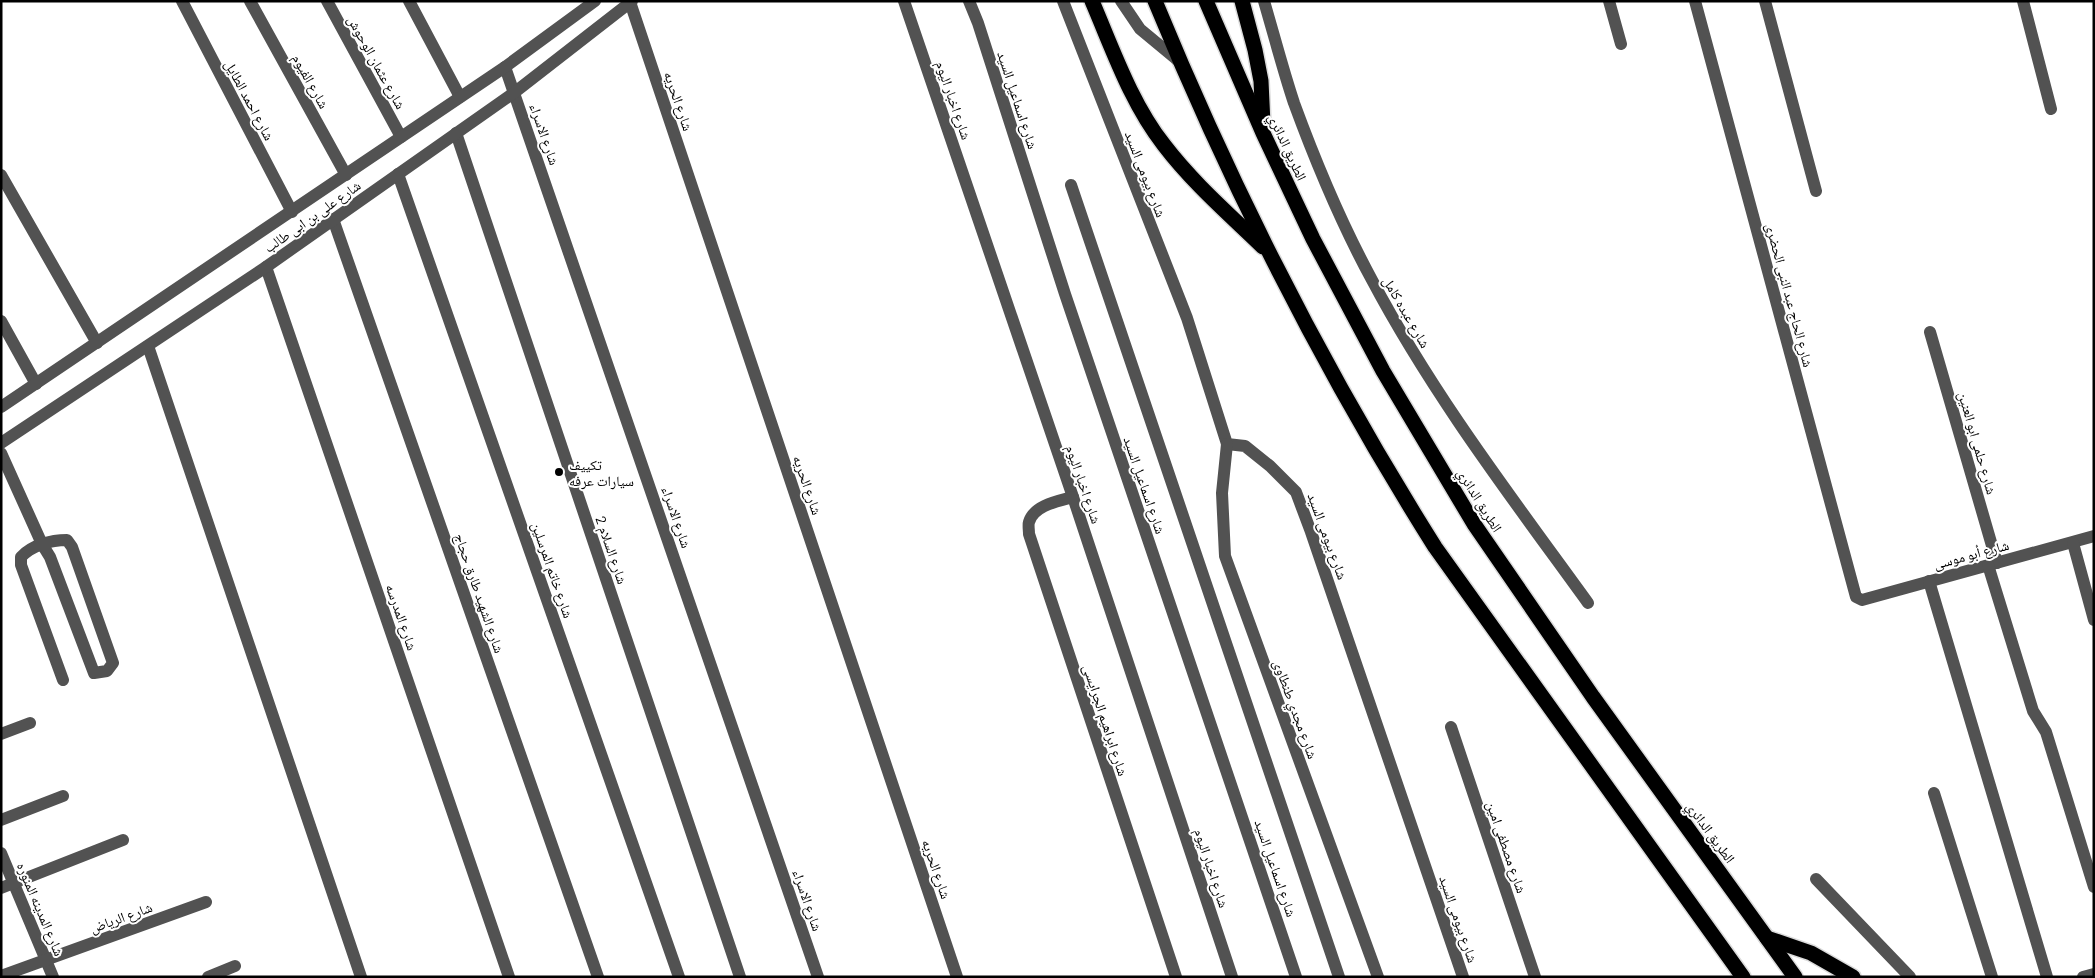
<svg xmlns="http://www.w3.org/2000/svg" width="2095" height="978" font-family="Barlow,'Noto Naskh Arabic',sans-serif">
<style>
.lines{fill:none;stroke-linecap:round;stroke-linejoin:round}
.highway-casing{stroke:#dbdbdb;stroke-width:18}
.minor{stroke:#525252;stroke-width:12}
.highway{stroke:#000;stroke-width:15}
.poi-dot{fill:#000;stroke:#fff;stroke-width:2}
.labels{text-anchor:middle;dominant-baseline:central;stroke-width:4;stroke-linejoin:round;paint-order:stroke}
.street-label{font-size:14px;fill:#000;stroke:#fff}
.poi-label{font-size:14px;fill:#000;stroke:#fff;text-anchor:start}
</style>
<rect width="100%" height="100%" fill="#fff"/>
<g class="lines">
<g class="highway-casing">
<g id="highway">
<path d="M1092 1C1113 50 1131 103 1164 145 1193 183 1229 214 1263 247"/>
<path d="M1155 1C1233 191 1326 374 1435 547L1743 977"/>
<path d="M1206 1 1263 133 1313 239 1383 371 1474 524 1593 697 1795 977"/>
<path d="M1242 1 1255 50 1261 81 1263 124"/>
<path d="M1767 938 1811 953 1853 977"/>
</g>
</g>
<g class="minor">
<path d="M182 1 292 212"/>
<path d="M250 1 346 175"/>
<path d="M327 1 401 137"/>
<path d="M409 1 460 97"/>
<path d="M904 1 1073 497 1232 977"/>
<path d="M969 1 978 23 1065 294 1296 977"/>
<path d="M1063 1 1187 318 1227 444 1245 446 1270 466 1296 492 1311 532 1463 977"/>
<path d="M1121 1 1140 29 1181 63"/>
<path d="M1264 1C1274 35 1283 70 1294 103 1316 163 1341 223 1372 280 1433 395 1512 498 1588 603"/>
<path d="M1609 1 1621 44"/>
<path d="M1695 1 1856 597 1862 600 2094 536"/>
<path d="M1765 1 1816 191"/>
<path d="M2023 1 2051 109"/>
<path d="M630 2 957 977"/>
<path d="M505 67 818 977"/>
<path d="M456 133 740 977"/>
<path d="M398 174 679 977"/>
<path d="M1 175 97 343"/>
<path d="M1071 185 1339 977"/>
<path d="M333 219 598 977"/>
<path d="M266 267 509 977"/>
<path d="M1 321 36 384"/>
<path d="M1930 332 1997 563"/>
<path d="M148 346 361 977"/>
<path d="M1 407 505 67 595 1"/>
<path d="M1 443 266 267 515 92 632 1"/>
<path d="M1227 444 1222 493 1225 556 1378 977"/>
<path d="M1 453 42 544 50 557 94 673 107 671 113 663 72 547 67 540C51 540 32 545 21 557V565L63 680"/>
<path d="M1073 497C1059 501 1034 505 1029 522 1028 525 1029 530 1029 534L1176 977"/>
<path d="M2073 543 2094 620"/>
<path d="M1988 565 2033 711 2046 732 2094 887"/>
<path d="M1929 581 2047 977"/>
<path d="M1451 727 1535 977"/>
<path d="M1 734 30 723"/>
<path d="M1934 793 1992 977"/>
<path d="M1 820 63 796"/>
<path d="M1 853 53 977"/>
<path d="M1816 879 1910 977"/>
<path d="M1 888 123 840"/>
<path d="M1 976 206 902"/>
<path d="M208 977 235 966"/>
<path d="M2083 977 2094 974"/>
</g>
<use href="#highway" class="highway"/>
</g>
<circle class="poi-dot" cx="559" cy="472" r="5"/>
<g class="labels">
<g class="street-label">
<text transform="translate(377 62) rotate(61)">شارع عثمان الوحوش</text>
<text transform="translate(311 81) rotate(61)">شارع الفيوم</text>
<text transform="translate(250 100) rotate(62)">شارع احمد الطايل</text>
<text transform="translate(954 100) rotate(71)">شارع اخبار اليوم</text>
<text transform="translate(1018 100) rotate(72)">شارع اسماعيل السيد</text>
<text transform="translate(679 101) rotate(71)">شارع الحريه</text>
<text transform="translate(545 134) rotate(71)">شارع الاسراء</text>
<text transform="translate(1288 147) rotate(65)">الطريق الدائري</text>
<text transform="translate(1146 174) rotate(69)">شارع بيومى السيد</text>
<text transform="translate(312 216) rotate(-35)">شارع على بن ابى طالب</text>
<text transform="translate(1790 295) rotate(75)">شارع الحاج عبد النبى الحضرى</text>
<text transform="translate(1407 312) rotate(60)">شارع عبده كامل</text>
<text transform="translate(1978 443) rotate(74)">شارع حلمى ابو العنين</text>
<text transform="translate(1084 484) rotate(71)">شارع اخبار اليوم</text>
<text transform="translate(808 485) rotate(71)">شارع الحريه</text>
<text transform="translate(1145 485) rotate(71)">شارع اسماعيل السيد</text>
<text transform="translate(1480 500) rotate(58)">الطريق الدائري</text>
<text transform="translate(677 517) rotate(71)">شارع الاسراء</text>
<text transform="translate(1328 536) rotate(70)">شارع بيومى السيد</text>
<text transform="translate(612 550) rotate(71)">شارع السلام 2</text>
<text transform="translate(1971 554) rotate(-15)">شارع أبو موسى</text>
<text transform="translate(553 570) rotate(71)">شارع خاتم المرسلين</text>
<text transform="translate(480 593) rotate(71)">شارع الشهيد طارق حجاج</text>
<text transform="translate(402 617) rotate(71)">شارع المدرسه</text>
<text transform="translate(1296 709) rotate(70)">شارع مجدي طنطاوى</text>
<text transform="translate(1106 720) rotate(72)">شارع ابراهيم الجرايسى</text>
<text transform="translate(1711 832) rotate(54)">الطريق الدائري</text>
<text transform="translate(1507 847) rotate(71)">شارع مصطفى امين</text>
<text transform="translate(1212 868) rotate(72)">شارع اخبار اليوم</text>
<text transform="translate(1276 868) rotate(71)">شارع اسماعيل السيد</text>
<text transform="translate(937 869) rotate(71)">شارع الحريه</text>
<text transform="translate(808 900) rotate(71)">شارع الاسراء</text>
<text transform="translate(41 909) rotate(67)">شارع المدينه المنوره</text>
<text transform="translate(121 917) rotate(-20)">شارع الرياض</text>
<text transform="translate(1459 919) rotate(71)">شارع بيومى السيد</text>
</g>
<g class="poi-label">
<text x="569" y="464">تكييف<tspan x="569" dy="16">سيارات عرفه</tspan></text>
</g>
</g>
<rect width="2095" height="978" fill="none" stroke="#000000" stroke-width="5"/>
</svg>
